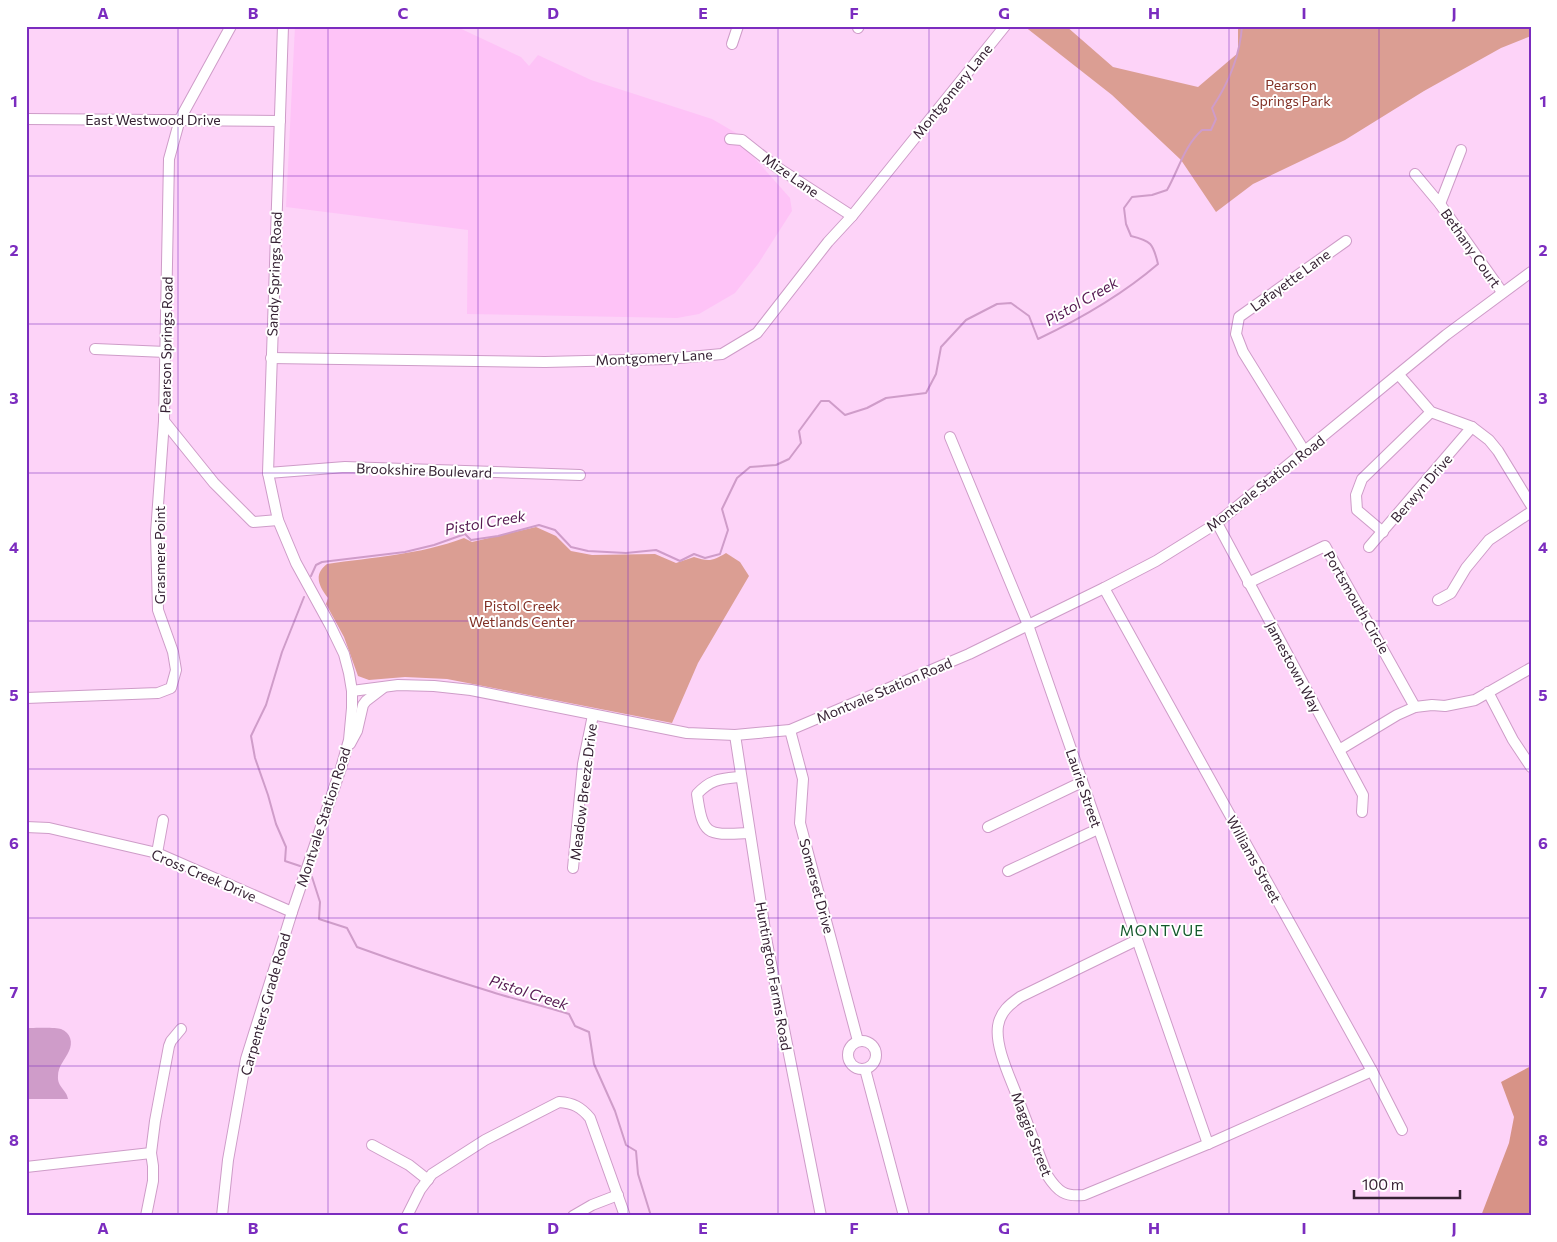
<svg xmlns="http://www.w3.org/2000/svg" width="1557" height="1242" font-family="Commissioner,sans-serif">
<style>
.built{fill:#fec3f7}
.green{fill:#db9e93}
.forest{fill:#d79387}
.water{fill:#cf9cc9}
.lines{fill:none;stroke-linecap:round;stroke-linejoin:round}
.stream{stroke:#cf9cc9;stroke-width:2}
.minor-casing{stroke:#ce9cc8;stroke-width:12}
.minor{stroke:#fff;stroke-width:10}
.grid{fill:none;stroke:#7b2cbf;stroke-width:1;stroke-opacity:0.55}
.labels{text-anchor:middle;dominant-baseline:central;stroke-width:4;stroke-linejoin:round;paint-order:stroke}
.park-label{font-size:14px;fill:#813025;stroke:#fff}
.street-label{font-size:14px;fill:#362234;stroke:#fff}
.water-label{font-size:15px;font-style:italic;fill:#551951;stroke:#fff}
.neighbourhood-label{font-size:15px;letter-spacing:1px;fill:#14592c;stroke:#fff}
.neatline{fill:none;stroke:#7b2cbf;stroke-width:2}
.grid-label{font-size:16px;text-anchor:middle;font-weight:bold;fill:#7b2cbf}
</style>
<rect width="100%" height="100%" fill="#fdd3f8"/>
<path class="built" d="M295 26H455L521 57 529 66 538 55 591 80 712 119 748 140 749 152 790 198 792 211 758 264 735 293 699 314 677 318 467 314 468 230 286 207Z"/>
<g class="green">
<path d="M1024 26H1066L1113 67 1198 87 1238 53V26H1531V36L1501 48 1424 91 1345 140 1253 184 1216 212 1181 160 1112 95Z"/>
<path d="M536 527 556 536 571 551 592 555 655 554 676 563 694 557C709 562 713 561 726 553L740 562 749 576 698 663 672 723 447 679 405 677 369 680 358 676 344 637 326 604 328 598C319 586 313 575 327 564 373 557 419 555 464 538L472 542Z"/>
</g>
<path class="forest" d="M1531 1066V1216H1481L1509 1143 1514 1117 1501 1082Z"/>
<path class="water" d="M26 1028C33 1028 56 1027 61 1029 71 1033 73 1043 69 1051 65 1060 58 1066 58 1076 57 1087 67 1090 68 1099H26Z"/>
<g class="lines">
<g class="stream">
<path d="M311 576 316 565 322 562 405 552 434 545 465 534 471 540 498 536 539 525 555 530 571 547 588 551 626 553 656 550 680 561 694 554 705 558 720 554 728 530 722 509 737 478 750 467 776 465 789 459 801 443 799 431 821 401H829L845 415 867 408 886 398 926 393 936 374 941 347 966 320 997 304 1011 303 1029 316 1038 339C1080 319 1122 295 1158 264 1153 243 1151 241 1131 236L1126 224 1124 208 1132 197 1152 195 1167 190C1179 169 1184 146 1202 130H1211L1216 119 1212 108C1228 84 1240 56 1242 26"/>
<path d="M300 866 285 861 286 847 276 824 268 795 255 758 251 736 266 705 282 652 304 597"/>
<path d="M312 877 320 902 319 919 347 928 357 947C401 963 446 978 492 992 517 1000 544 1006 569 1014L575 1026 589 1032 594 1064 615 1111 626 1145 636 1151 638 1174 651 1216"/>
</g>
<g class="minor-casing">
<g id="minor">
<path d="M231 26 180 119 169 159 164 421 214 483 253 522 278 520"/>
<path d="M858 28 859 26"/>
<path d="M732 44 738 26"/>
<path d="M26 119 280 121"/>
<path d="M730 139 742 140 775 166 852 216"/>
<path d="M1415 174 1440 204 1461 150"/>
<path d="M1440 204 1502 292"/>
<path d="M95 349 166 352"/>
<path d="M271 358 545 362 668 359 722 354 757 333 828 242 852 216 1005 26"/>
<path d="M1399 375 1431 412 1472 427 1489 440 1498 451 1531 505"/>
<path d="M950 437 1028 625 1208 1144"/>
<path d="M1305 452 1243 352 1236 334 1239 317 1346 241"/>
<path d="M268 473 345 467 580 475"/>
<path d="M1217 523 1363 795 1362 812"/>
<path d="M1383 532 1357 510 1356 495 1362 479 1431 412"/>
<path d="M1369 547 1472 427"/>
<path d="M1248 583 1325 546 1415 707"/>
<path d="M1104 588 1372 1071 1402 1130"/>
<path d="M1438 600 1451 593 1466 568 1489 540 1531 512"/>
<path d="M352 691 398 685 434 686 471 690 687 733 735 735 790 730 969 654 1104 588 1156 561 1217 523 1446 335 1531 272"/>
<path d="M1488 692 1513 740 1531 767"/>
<path d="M26 698 158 693 171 688 176 670 173 652 158 610 156 533 164 421"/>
<path d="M790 730 803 779 800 823 858 1041"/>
<path d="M735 735 767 943 821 1216"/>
<path d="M350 744 357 731 363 705 366 701 383 688"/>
<path d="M1339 750 1397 715 1415 707 1432 705 1445 706 1475 700 1531 668"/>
<path d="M740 777C720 779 711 779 697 794 703 837 707 835 749 833"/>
<path d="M26 827 49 828 157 853 292 912"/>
<path d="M988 827 1082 782"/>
<path d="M157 853 163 820"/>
<path d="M573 868 583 764 593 715"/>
<path d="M1008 871 1098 829"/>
<path d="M1137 940 1020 997C1010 1004 1000 1012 998 1026 995 1047 1010 1077 1017 1096 1027 1122 1037 1149 1047 1175 1058 1192 1065 1197 1084 1195L1208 1144 1372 1071"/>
<circle cx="862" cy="1055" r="14"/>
<path d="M865 1069 904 1216"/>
<path d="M372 1145 409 1165 428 1180"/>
<path d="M26 1167 151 1153"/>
<path d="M146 1216 153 1181V1166L151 1153 155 1121 169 1046 171 1041 181 1029"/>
<path d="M222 1216 228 1160 246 1059 292 912 341 768 349 740 352 708V691L349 673 344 654 330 625 296 563 278 520 268 473 283 26"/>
<path d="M407 1216 420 1190 432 1174 485 1140 559 1102C573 1103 581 1107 590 1118L625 1216"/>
<path d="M573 1216 592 1205 618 1195"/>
</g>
</g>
<use href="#minor" class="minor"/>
</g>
<path class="grid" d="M178 26V1216M328 26V1216M478 26V1216M628 26V1216M778 26V1216M929 26V1216M1079 26V1216M1229 26V1216M1379 26V1216M26 176H1531M26 324H1531M26 473H1531M26 621H1531M26 769H1531M26 918H1531M26 1066H1531"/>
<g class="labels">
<g class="park-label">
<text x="1291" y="84">Pearson<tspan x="1291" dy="16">Springs Park</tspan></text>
<text x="522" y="605">Pistol Creek<tspan x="522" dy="16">Wetlands Center</tspan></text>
</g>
<g class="street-label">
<text transform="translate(952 91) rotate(-51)">Montgomery Lane</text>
<text x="153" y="119">East Westwood Drive</text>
<text transform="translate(791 175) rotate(35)">Mize Lane</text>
<text transform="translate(1471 248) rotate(55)">Bethany Court</text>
<text transform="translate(274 274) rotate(-88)">Sandy Springs Road</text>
<text transform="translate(1290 280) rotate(-36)">Lafayette Lane</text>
<text transform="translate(166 345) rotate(-89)">Pearson Springs Road</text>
<text transform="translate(654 357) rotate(-3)">Montgomery Lane</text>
<text transform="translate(424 470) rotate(2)">Brookshire Boulevard</text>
<text transform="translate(1265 483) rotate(-38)">Montvale Station Road</text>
<text transform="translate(1421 488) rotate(-49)">Berwyn Drive</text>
<text transform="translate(159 555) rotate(-90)">Grasmere Point</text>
<text transform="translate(1357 602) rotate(60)">Portsmouth Circle</text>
<text transform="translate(1294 667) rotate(62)">Jamestown Way</text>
<text transform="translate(884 690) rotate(-23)">Montvale Station Road</text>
<text transform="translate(1084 788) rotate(71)">Laurie Street</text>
<text transform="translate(583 792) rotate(-83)">Meadow Breeze Drive</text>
<text transform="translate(323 817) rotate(-72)">Montvale Station Road</text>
<text transform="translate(1254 859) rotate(61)">Williams Street</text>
<text transform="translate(204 875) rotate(23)">Cross Creek Drive</text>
<text transform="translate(817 886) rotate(75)">Somerset Drive</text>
<text transform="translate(774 976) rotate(80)">Huntington Farms Road</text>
<text transform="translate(265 1004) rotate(-74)">Carpenters Grade Road</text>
<text transform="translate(1032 1134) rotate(69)">Maggie Street</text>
</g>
<g class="water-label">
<text transform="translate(1081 301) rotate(-30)">Pistol Creek</text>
<text transform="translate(485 522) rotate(-10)">Pistol Creek</text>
<text transform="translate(529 992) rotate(18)">Pistol Creek</text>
</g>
<g class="neighbourhood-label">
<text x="1162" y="930">MONTVUE</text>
</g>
</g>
<rect width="1557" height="1242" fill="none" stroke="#ffffff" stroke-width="55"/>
<path d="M1354 1190v8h106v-8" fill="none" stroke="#362234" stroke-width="2.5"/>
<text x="1362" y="1190" font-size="15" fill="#362234" stroke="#ffffff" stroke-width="4" paint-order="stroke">100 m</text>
<rect x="28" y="28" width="1502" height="1186" class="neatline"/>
<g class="grid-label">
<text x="103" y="19">A</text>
<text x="253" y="19">B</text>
<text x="403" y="19">C</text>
<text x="553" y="19">D</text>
<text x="703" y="19">E</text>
<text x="854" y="19">F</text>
<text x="1004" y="19">G</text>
<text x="1154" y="19">H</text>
<text x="1304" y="19">I</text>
<text x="1454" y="19">J</text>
<text x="14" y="107">1</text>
<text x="1543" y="107">1</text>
<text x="14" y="256">2</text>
<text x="1543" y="256">2</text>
<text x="14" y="404">3</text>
<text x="1543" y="404">3</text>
<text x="14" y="553">4</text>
<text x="1543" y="553">4</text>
<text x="14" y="701">5</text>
<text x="1543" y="701">5</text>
<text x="14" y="849">6</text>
<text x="1543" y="849">6</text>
<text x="14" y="998">7</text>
<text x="1543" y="998">7</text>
<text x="14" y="1146">8</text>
<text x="1543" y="1146">8</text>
<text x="103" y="1234">A</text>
<text x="253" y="1234">B</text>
<text x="403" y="1234">C</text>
<text x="553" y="1234">D</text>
<text x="703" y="1234">E</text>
<text x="854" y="1234">F</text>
<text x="1004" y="1234">G</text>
<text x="1154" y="1234">H</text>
<text x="1304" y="1234">I</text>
<text x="1454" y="1234">J</text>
</g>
</svg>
